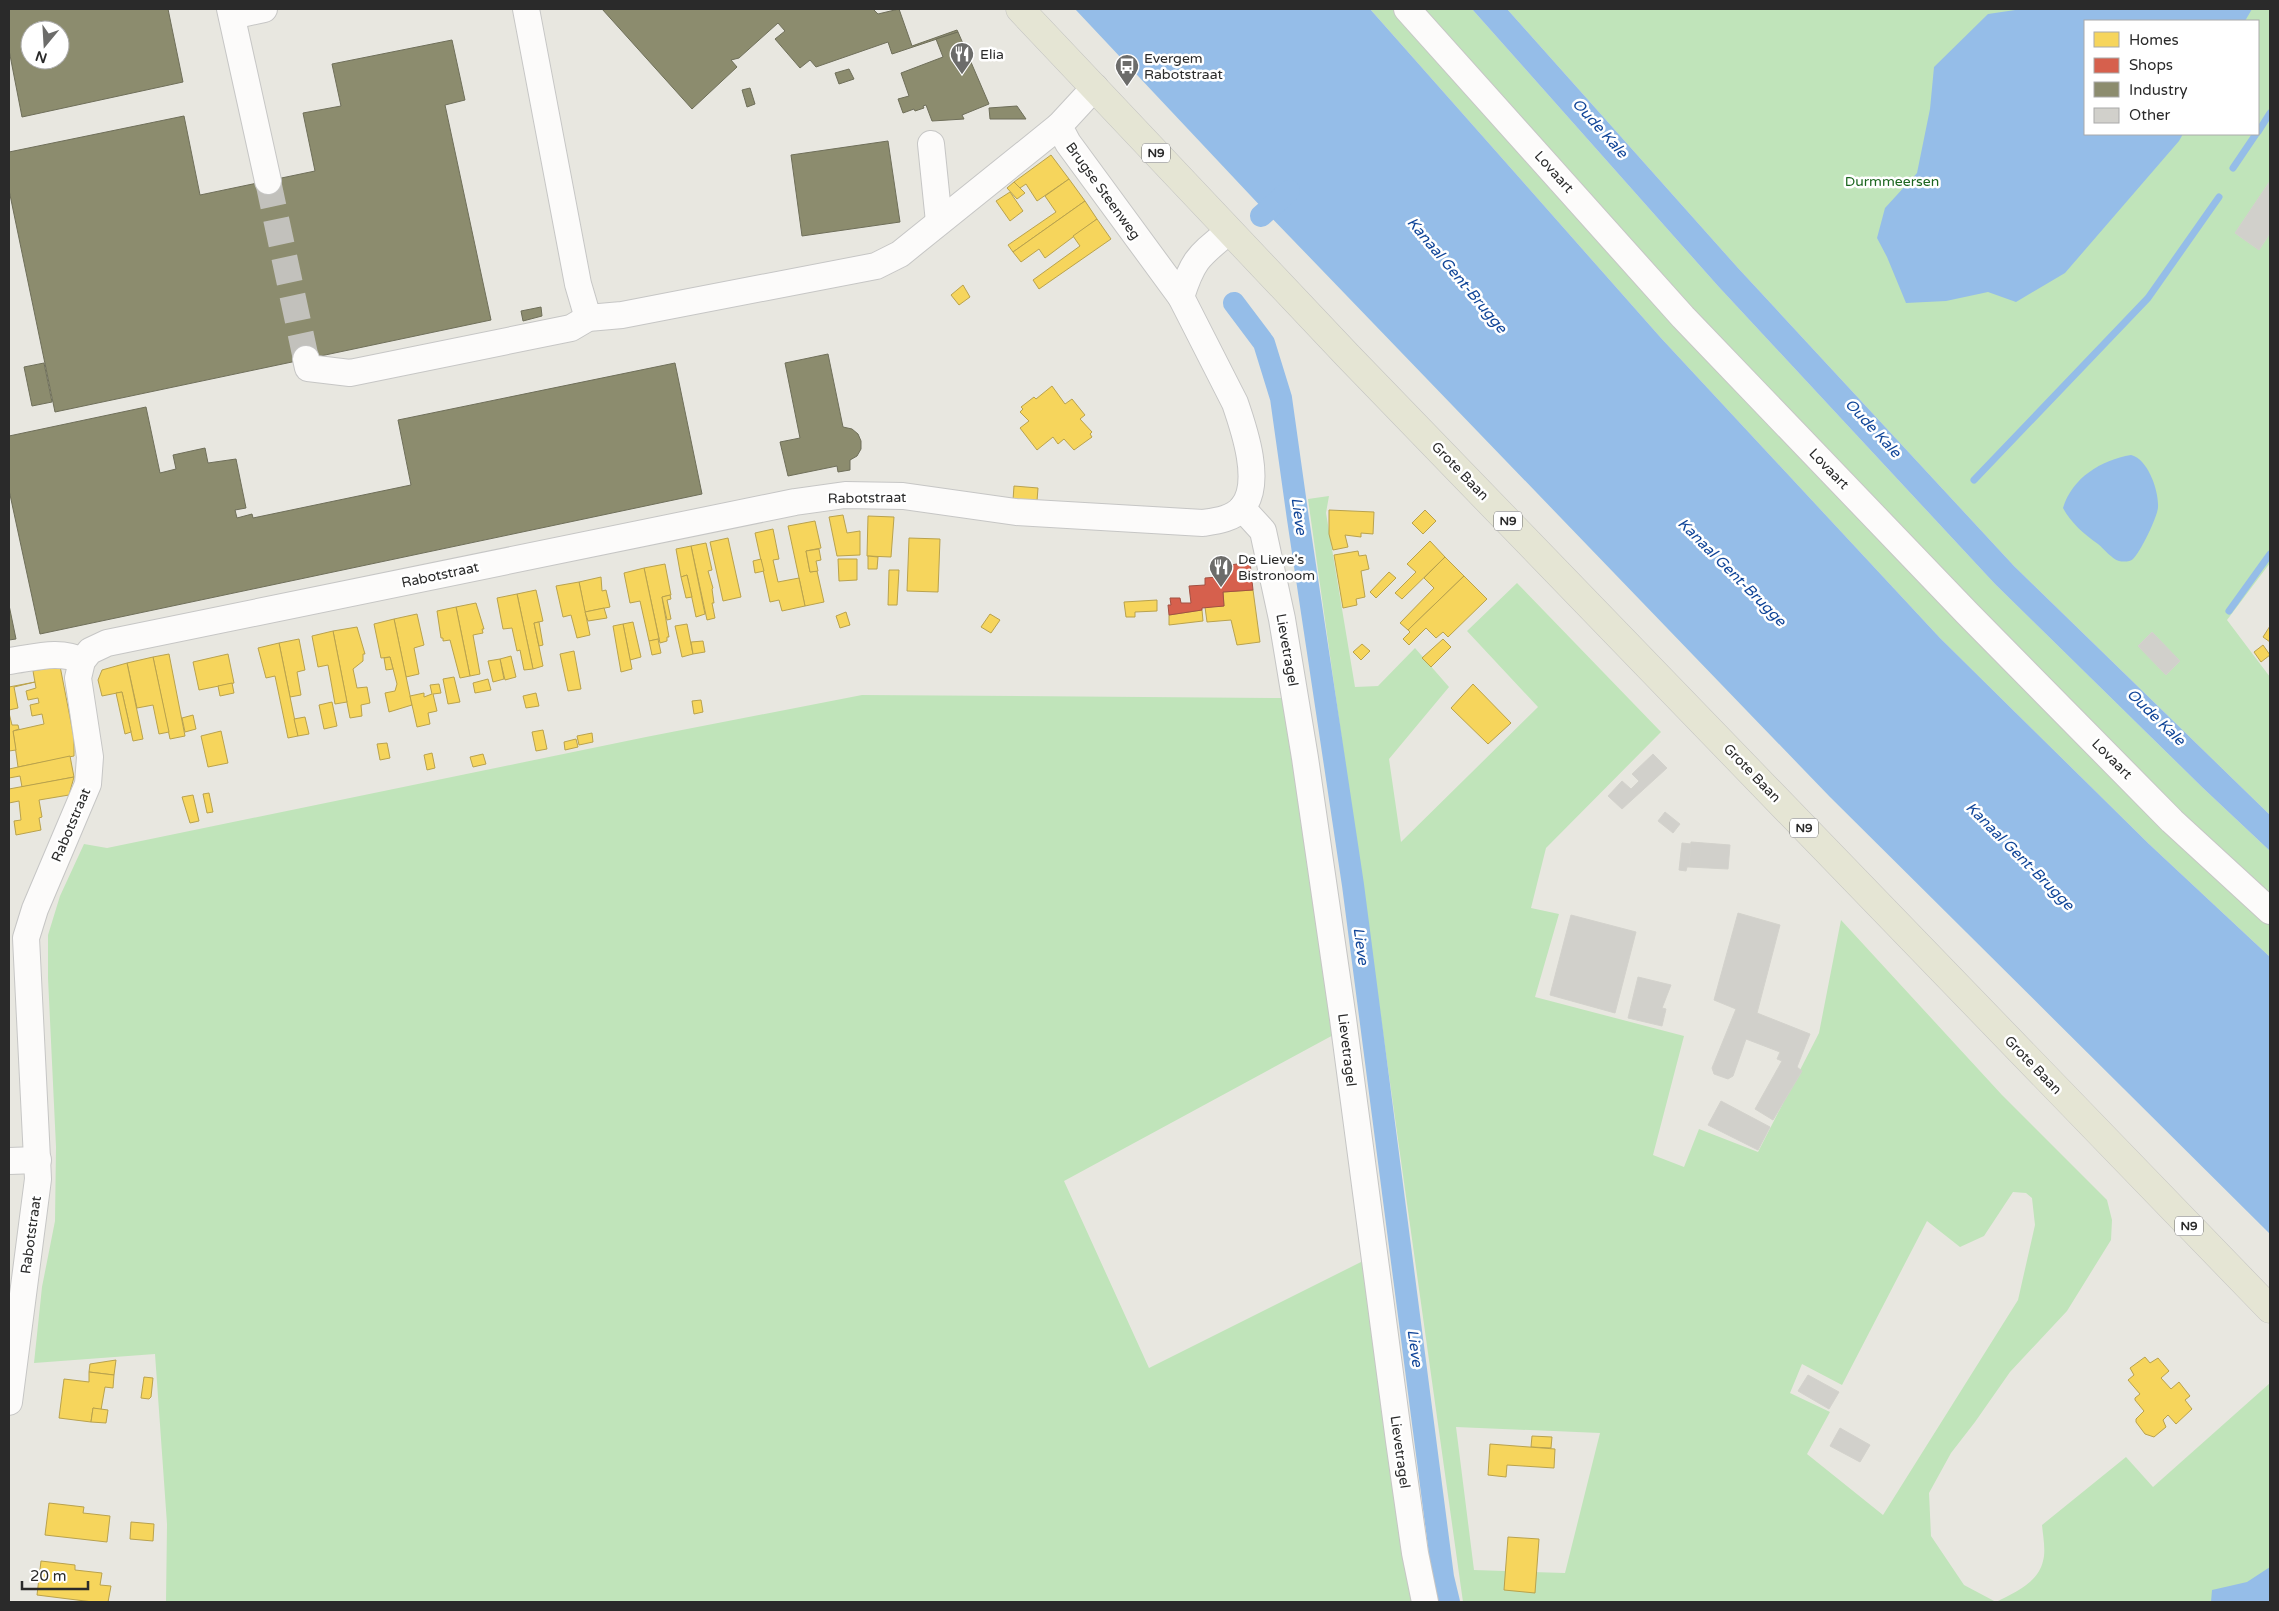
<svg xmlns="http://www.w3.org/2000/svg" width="2279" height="1611" font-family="'Varela Round',sans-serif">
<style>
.green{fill:#c0e4ba;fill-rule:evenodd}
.water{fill:#95bde8}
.homes{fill:#f6d55c;stroke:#b9a24d}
.shops{fill:#d6604d;stroke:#a25042}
.industry{fill:#8c8c6e;stroke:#6f6f5a;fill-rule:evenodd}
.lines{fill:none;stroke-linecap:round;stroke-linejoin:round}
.stream{stroke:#95bde8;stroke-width:7}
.canal{stroke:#95bde8;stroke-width:22}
.building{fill:#d1d0cb;stroke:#d3d2cc}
.minor-tunnel{stroke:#c2c1bc;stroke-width:26;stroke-dasharray:26 13;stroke-linecap:butt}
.minor-casing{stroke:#c6c6c5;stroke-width:28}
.major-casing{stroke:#c4c4c1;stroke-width:29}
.minor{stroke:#fcfbfa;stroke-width:26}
.major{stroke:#e5e5d4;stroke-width:28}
.labels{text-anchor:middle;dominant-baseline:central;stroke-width:5;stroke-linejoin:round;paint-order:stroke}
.shield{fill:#fff;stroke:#6a6a6a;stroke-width:1}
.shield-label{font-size:12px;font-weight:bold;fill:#2a2a2a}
.poi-label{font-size:14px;fill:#2a2a2a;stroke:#fff;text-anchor:start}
.street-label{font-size:14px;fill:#2a2a2a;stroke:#fff}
.park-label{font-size:14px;fill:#1c6620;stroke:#fff}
.water-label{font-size:15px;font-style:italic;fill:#104598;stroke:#fff}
</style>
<rect width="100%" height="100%" fill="#e8e7e0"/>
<g class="green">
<path d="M1370 9H1472L1718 286 1995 584 2203 788 2270 851V957L2149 844 1940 638 1661 338Z"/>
<path d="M1507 9H2270V563L2227 620 2270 677V815L2014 566 1738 268ZM2085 21H2258V134H2085Z"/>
<path d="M1329 496 1326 513 1355 687 1378 686 1415 648 1449 687 1389 759 1401 842 1538 707 1467 631 1517 583 1661 732 1546 848 1531 908 1559 914 1535 997 1684 1036 1653 1155 1684 1167 1699 1129 1758 1152 1819 1033 1841 920 2002 1095 2107 1200 2112 1220 2111 1240 2067 1311 2010 1372 1975 1422 1951 1453 1929 1493 1931 1536 1964 1585 1996 1602C2015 1592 2038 1583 2043 1561 2046 1551 2043 1536 2042 1525L2126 1457 2153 1487 2270 1383V1577L2235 1602H1463L1308 499ZM2013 1192 2026 1193 2032 1198 2035 1225 2018 1300 1883 1515 1807 1454 1830 1412 1790 1393 1802 1364 1842 1385 1927 1221 1960 1247 1984 1236ZM1456 1427 1600 1433 1565 1573 1474 1570Z"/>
<path d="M862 695 1286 698 1337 1033 1064 1181 1149 1368 1367 1259 1418 1602H166L167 1524 155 1354 34 1363 42 1287 55 1221 56 1147 48 978V935L60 896 84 844 107 848 646 737Z"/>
</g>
<g class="water">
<path d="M1075 9H1370L1661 338 1940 638 2149 844 2270 957V1234L1830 797 1266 212Z"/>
<path d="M1472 9H1507L1738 268 2014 566 2270 815V851L2203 788 1995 584 1718 286Z"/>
<path d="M2022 9H2252L2245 21H2085V134H2183L2179 141 2065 273 2016 302 1988 292 1946 301 1906 303 1887 257 1877 238 1885 208 1917 173 1930 109 1934 67 1988 14Z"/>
<path d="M2131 455C2148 459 2159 491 2158 507 2158 516 2140 553 2133 559 2130 562 2123 562 2119 561 2112 559 2104 549 2098 544 2084 534 2071 523 2063 508 2072 478 2101 460 2131 455Z"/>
<path d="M2270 1567V1602H2211L2212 1590 2247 1582Z"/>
</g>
<g class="homes">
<path d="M1051 155 1069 179 1037 201 1026 184 1020 188 1014 182Z"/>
<path d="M1069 179 1085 201 1013 252 1008 245 1056 212 1045 196Z"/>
<path d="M1014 182 1025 193 1017 199 1007 188Z"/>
<path d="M1010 192 1023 211 1010 221 996 201Z"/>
<path d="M1085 201 1097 219 1045 258 1039 249 1021 262 1013 252Z"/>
<path d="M1097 219 1111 239 1039 289 1033 280 1080 246 1073 236Z"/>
<path d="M963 285 970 297 959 305 951 295Z"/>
<path d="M1052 386 1065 404 1072 399 1085 415 1080 419 1092 432 1090 434 1092 437 1074 450 1064 439 1058 444 1053 437 1037 450 1020 428 1029 421 1020 412 1023 409 1021 407 1034 397 1036 399Z"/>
<path d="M1014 486 1038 488 1037 501 1013 500Z"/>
<path d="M1329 510 1374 512 1373 534 1361 533V537L1345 535 1348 547 1333 550 1329 534Z"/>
<path d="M1425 510 1436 521 1423 534 1412 523Z"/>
<path d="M843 515 847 533 860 531V555L837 556 829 517Z"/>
<path d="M868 516 894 517 891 557 867 556Z"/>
<path d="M815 521 821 548 806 551 810 572 817 571 824 602 805 606 788 526Z"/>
<path d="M773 529 779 559 773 560 778 582 799 578 805 606 782 611 779 600 770 602 755 533Z"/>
<path d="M728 538 741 597 723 601 710 542Z"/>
<path d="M909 538 940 539 938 592 907 591Z"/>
<path d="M1430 541 1445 557 1402 599 1395 593 1416 572 1407 564Z"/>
<path d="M706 543 712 570 708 571 713 588 712 589 714 603H712L715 618 707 620 691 546Z"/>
<path d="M691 546 705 614 696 617 687 575 681 577 676 549Z"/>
<path d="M819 549 821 560 816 561 818 571 810 572 806 551Z"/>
<path d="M1358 551 1359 556 1366 555 1369 569 1361 571 1365 597 1356 599 1357 605 1343 608 1334 555Z"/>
<path d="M868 556 878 557 877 569H868Z"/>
<path d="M1445 557 1464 576 1408 630 1400 623 1434 588 1424 578Z"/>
<path d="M761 559 764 571 755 573 753 561Z"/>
<path d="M838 559H857V580L839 581Z"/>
<path d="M665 564 671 595 662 597 669 637H667V641L660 643 644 568Z"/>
<path d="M644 568 659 639 649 641 640 601 630 603 624 573Z"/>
<path d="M889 570H899L897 605H888Z"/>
<path d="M1389 572 1396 578 1376 598 1370 592Z"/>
<path d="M687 575 692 597 686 598 681 577Z"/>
<path d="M1464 576 1487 599 1448 637 1443 632 1436 638 1426 628 1409 645 1403 639 1410 632 1408 630Z"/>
<path d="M601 577 602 591 606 590 610 607 585 612 579 582Z"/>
<path d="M579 582 590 635 577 638 571 615 563 617 556 586Z"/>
<path d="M536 590 543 621 534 623 543 666 533 669 517 594Z"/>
<path d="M1253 590 1260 642 1237 645 1231 620 1207 622 1205 607 1224 606 1223 592Z"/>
<path d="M517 594 533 669 524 670 520 650 517 651 512 628 503 629 497 598Z"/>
<path d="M670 595 671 599 667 600 671 619 667 620 662 597Z"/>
<path d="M1157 600V611L1135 612V617H1126L1124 602Z"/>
<path d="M476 603 484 629H482L483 633 473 635 480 674 470 676 456 607Z"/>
<path d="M456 607 470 676 460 678 450 640 443 641V638H441L437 611Z"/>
<path d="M604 608 607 618 588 621 585 612Z"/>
<path d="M1202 610 1203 621 1169 625V615Z"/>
<path d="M846 612 850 625 840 628 836 616Z"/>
<path d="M417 614 424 645 414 648 419 674 406 677 394 619Z"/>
<path d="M990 614 1000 620 991 633 981 627Z"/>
<path d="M394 619 412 705 389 712 385 693 395 691 397 684 390 657 381 658 374 624Z"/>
<path d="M539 622 543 645 539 646 534 623Z"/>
<path d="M633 622 641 657 630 660 623 624Z"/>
<path d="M623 624 632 669 621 672 613 626Z"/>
<path d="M687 624 693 654 682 657 675 626Z"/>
<path d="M2270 626V642L2263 637Z"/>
<path d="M357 627 365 654H363V661L353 669 357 688 367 687 370 703 361 705 362 716 350 718 333 631Z"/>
<path d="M333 631 347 702 335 704 328 665 318 667 312 636Z"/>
<path d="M299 639 305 670 297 672 301 695 290 697 279 643Z"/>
<path d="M658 639 661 653 652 655 649 641Z"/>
<path d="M1443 639 1451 647 1431 667 1422 658Z"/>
<path d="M703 641 705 652 693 654 691 642Z"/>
<path d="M279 643 298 736 288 738 275 676 266 678 258 648Z"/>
<path d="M1362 644 1370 651 1361 660 1353 652Z"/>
<path d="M2263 645 2270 655 2261 662 2254 652Z"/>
<path d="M574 651 581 689 568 691 560 654Z"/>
<path d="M169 654 185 736 170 739 153 657Z"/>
<path d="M228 654 234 683 199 690 193 662Z"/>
<path d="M511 656 516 677 505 680 500 659Z"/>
<path d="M153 657 169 732 159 734 153 705 137 708 127 663Z"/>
<path d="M390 657 393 669 386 670 384 658Z"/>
<path d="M500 659 504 679 493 682 488 661Z"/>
<path d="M127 663 143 739 133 741 122 692 102 696 98 680 102 670Z"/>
<path d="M60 666 74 738V756L18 767 13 731 44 724 42 714 32 716 30 705 39 703 38 698 28 700 26 691 36 688 33 671Z"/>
<path d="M454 677 460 702 448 704 443 679Z"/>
<path d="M488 679 491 690 475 693 473 683Z"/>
<path d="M35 682 14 687 18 708 9 710V687Z"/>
<path d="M232 683 234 693 220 696 218 686Z"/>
<path d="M439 684 441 693 433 694 437 711 428 713 430 724 417 727 410 696 424 693V697L432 694 430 685Z"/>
<path d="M1473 684 1511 723 1488 744 1451 708Z"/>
<path d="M122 692 131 732 125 734 116 693Z"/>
<path d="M536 693 539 706 526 708 523 696Z"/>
<path d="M701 700 703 712 694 714 692 701Z"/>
<path d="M332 702 337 726 324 729 319 705Z"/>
<path d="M9 713 12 725H18L19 729 13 731 16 750 9 751Z"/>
<path d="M193 715 196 729 185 732 182 718Z"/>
<path d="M305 717 309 734 298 736 294 719Z"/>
<path d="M543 730 547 749 536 751 532 732Z"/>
<path d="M221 731 228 763 208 767 201 736Z"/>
<path d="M592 733 593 742 579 745 577 736Z"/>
<path d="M576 739 578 747 565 750 564 742Z"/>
<path d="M387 743 390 758 380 760 377 744Z"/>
<path d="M432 753 435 768 427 770 424 755Z"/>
<path d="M483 754 486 764 473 767 470 757Z"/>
<path d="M70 756 74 777 22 787 20 776 9 778V769Z"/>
<path d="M74 777 69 795 39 800 42 817 39 818 41 830 16 835 14 821 21 820 19 801 9 803V789Z"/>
<path d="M209 793 213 812 207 813 203 794Z"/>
<path d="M193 795 199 821 190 823 182 797Z"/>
<path d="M2145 1357 2150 1363 2158 1358 2169 1371 2161 1378 2171 1389 2179 1382 2190 1396 2185 1400 2192 1409 2176 1424 2168 1415 2163 1420 2166 1427 2154 1437 2145 1434 2136 1422V1419L2144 1411 2135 1400V1398L2140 1394 2128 1380 2134 1375 2130 1368Z"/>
<path d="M116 1360 114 1375 89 1372 90 1364Z"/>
<path d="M89 1372 114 1375 113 1388 105 1387 101 1410 93 1408 91 1422 59 1418 64 1379 89 1382Z"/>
<path d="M144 1377 153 1378 151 1397 149 1399 141 1398Z"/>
<path d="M93 1408 108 1410 106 1423 91 1422Z"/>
<path d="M1532 1436 1552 1437 1551 1448 1531 1447Z"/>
<path d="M1490 1444 1555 1449 1554 1468 1507 1465 1506 1477 1488 1475Z"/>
<path d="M49 1503 84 1507 83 1513 110 1516 107 1542 45 1535Z"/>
<path d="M131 1522 154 1524 153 1541 130 1539Z"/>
<path d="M1508 1537 1539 1539 1535 1593 1504 1590Z"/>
<path d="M41 1561 75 1565V1570L102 1573 100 1585 111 1586 108 1602H93L37 1595Z"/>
</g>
<path class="shops" d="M1250 562 1253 590 1223 592 1224 606 1202 608V610L1169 615 1168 605H1171L1170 598H1180L1181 603H1191L1189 586 1205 585V578L1218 577 1217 567Z"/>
<g class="industry">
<path d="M9 9H168L183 82 22 117 9 50ZM30 30H60V60H30Z"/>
<path d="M602 9H873L878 14 899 9 912 46 957 30 958 32 892 54 888 42 816 67 810 60 800 68 775 39 785 31 778 23 739 58 731 60 737 67 692 109Z"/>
<path d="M958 32 989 104 962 115 964 119 932 121 926 105 923 106 924 108 915 111 914 109 903 113 898 99 909 96 901 73 943 57 936 39Z"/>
<path d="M452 40 465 100 445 105 491 320 55 412 9 190V152L184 116 200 195 315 171 303 113 341 106 332 64Z"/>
<path d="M849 69 854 79 839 84 835 73Z"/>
<path d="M750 88 755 104 747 107 742 90Z"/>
<path d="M1017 106 1026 119H990L989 108Z"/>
<path d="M888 141 900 222 802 236 791 155Z"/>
<path d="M541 307 542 316 523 321 521 311Z"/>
<path d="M828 354 843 427 852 429 858 434 861 441V449L857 456 850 460V470L838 472 837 466 788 476 780 442 800 438 785 363Z"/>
<path d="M44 363 52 402 32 406 24 367Z"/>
<path d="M675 363 702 494 40 634 9 490V436L146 407 160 473 176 469 173 455 205 448 208 463 236 459 246 508 235 510 237 518 252 514 253 518 411 485 398 420Z"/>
<path d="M9 605 16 639 9 640Z"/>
</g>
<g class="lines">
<g class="stream">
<path d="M2258 132 2270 113"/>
<path d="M2233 168 2256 134"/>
<path d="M1974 480 2148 298 2219 197"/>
<path d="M2229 611 2270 554"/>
</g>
<g class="canal">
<path d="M1261 216 1289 191"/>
<path d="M1234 303 1264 343 1281 398 1298 519 1353 885 1443 1577 1449 1602"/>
</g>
</g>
<g class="building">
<path d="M2270 181V233L2259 250 2235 233Z"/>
<path d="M2152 632 2180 661 2166 675 2138 646Z"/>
<path d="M1653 754 1667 768 1622 809 1608 796 1622 781 1631 789 1639 781 1632 774Z"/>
<path d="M1665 812 1680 824 1673 833 1658 821Z"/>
<path d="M1691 842 1730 845 1728 869 1689 867Z"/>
<path d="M1682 843 1691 844 1689 867H1687L1686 871 1679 870Z"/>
<path d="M1738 913 1780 925 1757 1013 1810 1034 1797 1067 1802 1071 1773 1120 1755 1109 1782 1061 1777 1059 1780 1052 1746 1039 1733 1076 1728 1079 1714 1074 1712 1068 1736 1009 1714 1000Z"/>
<path d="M1571 915 1636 932 1615 1013 1550 995Z"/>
<path d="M1638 977 1671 985 1662 1008 1666 1009 1662 1026 1628 1018Z"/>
<path d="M1721 1101 1770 1127 1758 1150 1708 1125Z"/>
<path d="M1808 1375 1839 1392 1829 1409 1798 1391Z"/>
<path d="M1840 1428 1870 1445 1860 1462 1830 1446Z"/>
</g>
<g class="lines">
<path class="minor-tunnel" d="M268 181 306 359"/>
<g class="minor-casing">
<g id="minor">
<path d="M230 9 268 181"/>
<path d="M526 9 578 284 588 318"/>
<path d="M1407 9 1683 317 1967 613 2172 821 2270 911"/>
<path d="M232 16 264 9"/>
<path d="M931 144 939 222"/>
<path d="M1181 297C1193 259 1199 256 1229 231"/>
<path d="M306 359 308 368 350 373 571 328 588 318 622 315 876 266 900 254 1059 126"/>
<path d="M1242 508 1263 531 1282 619 1305 758 1343 1019 1399 1441 1415 1553 1425 1602"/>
<path d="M9 661C33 658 60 649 82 661"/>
<path d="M9 1161 38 1160"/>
<path d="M9 1402 38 1179 26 938 35 909 88 784 90 757 78 678 82 661 90 651 107 643 795 502 845 495 903 496 1016 512 1203 523C1216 521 1233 519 1242 508 1263 484 1244 429 1235 403L1181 297 1068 143 1059 126 1095 87"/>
</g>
</g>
<g class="major-casing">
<path id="major" d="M1020 9 1348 356 2270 1309"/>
</g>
<use href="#minor" class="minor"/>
<use href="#major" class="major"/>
</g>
<defs>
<g id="restaurant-pin" transform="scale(1.25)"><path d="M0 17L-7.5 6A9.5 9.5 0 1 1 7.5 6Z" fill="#6c6c6a" stroke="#fff"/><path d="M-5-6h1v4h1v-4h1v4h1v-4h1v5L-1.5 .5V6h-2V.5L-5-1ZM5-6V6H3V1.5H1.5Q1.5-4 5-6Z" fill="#fff"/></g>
<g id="bus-pin" transform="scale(1.25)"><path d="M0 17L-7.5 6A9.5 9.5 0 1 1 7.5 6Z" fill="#6c6c6a" stroke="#fff"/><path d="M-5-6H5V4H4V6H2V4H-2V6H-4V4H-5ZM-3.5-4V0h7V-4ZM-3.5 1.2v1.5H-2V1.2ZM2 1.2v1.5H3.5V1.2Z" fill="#fff"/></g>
</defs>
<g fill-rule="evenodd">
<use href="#restaurant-pin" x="962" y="54"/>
<use href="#bus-pin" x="1127" y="66"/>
<use href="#restaurant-pin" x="1221" y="567"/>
</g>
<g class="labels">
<g class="shield">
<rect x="1142" y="143.5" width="28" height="19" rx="4"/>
<rect x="1494" y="511.5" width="28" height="19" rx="4"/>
<rect x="1790" y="818.5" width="28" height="19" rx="4"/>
<rect x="2175" y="1216.5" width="28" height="19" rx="4"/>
</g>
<g class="shield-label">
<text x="1156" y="153">N9</text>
<text x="1508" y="521">N9</text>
<text x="1804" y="828">N9</text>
<text x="2189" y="1226">N9</text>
</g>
<g class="poi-label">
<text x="980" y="54">Elia</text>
<text x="1144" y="58">Evergem<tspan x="1144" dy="16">Rabotstraat</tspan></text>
<text x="1238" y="559">De Lieve's<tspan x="1238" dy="16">Bistronoom</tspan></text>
</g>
<g class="street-label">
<text transform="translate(1554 172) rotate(48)">Lovaart</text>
<text transform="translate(1103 191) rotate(54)">Brugse Steenweg</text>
<text transform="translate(1829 469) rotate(46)">Lovaart</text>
<text transform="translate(1460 471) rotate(46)">Grote Baan</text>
<text transform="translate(867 498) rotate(-1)">Rabotstraat</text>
<text transform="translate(440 575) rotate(-12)">Rabotstraat</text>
<text transform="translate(1287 650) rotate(80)">Lievetragel</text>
<text transform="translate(2112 759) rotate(45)">Lovaart</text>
<text transform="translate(1752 773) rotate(46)">Grote Baan</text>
<text transform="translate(71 825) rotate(-67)">Rabotstraat</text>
<text transform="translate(1347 1050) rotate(83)">Lievetragel</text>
<text transform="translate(2033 1065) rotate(46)">Grote Baan</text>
<text transform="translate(31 1235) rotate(-82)">Rabotstraat</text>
<text transform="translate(1400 1452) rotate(82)">Lievetragel</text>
</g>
<g class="park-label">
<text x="1892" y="181">Durmmeersen</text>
</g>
<g class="water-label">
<text transform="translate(1600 128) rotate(48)">Oude Kale</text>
<text transform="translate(1457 275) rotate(50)">Kanaal Gent-Brugge</text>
<text transform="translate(1873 428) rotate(47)">Oude Kale</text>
<text transform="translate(1299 516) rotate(82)">Lieve</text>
<text transform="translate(1732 572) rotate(45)">Kanaal Gent-Brugge</text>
<text transform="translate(2156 717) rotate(44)">Oude Kale</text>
<text transform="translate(2020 856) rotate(45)">Kanaal Gent-Brugge</text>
<text transform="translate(1361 946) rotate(82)">Lieve</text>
<text transform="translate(1415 1348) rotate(82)">Lieve</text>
</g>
</g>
<rect width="2279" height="1611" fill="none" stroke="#2a2a2a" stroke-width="20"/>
<rect x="2084" y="20" width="175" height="115" fill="#ffffff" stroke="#aaaaaa"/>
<rect x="2094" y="32" width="25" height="15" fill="#f6d55c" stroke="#aaaaaa"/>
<text x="2129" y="45" font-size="15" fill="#2a2a2a">Homes</text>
<rect x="2094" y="58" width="25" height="15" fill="#d6604d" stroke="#aaaaaa"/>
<text x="2129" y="70" font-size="15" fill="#2a2a2a">Shops</text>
<rect x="2094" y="82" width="25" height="15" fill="#8c8c6e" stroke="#aaaaaa"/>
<text x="2129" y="95" font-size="15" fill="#2a2a2a">Industry</text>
<rect x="2094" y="108" width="25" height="15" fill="#d1d0cb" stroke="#aaaaaa"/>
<text x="2129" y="120" font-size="15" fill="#2a2a2a">Other</text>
<g transform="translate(45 45) rotate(198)"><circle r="24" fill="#ffffff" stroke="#aaaaaa"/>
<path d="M0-4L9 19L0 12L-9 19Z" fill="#6c6c6a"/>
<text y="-8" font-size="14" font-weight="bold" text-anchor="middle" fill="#2a2a2a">N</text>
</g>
<path d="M22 1581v8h66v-8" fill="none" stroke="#2a2a2a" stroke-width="2.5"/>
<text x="30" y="1581" font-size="15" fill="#2a2a2a" stroke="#ffffff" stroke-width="4" paint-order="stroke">20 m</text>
</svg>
